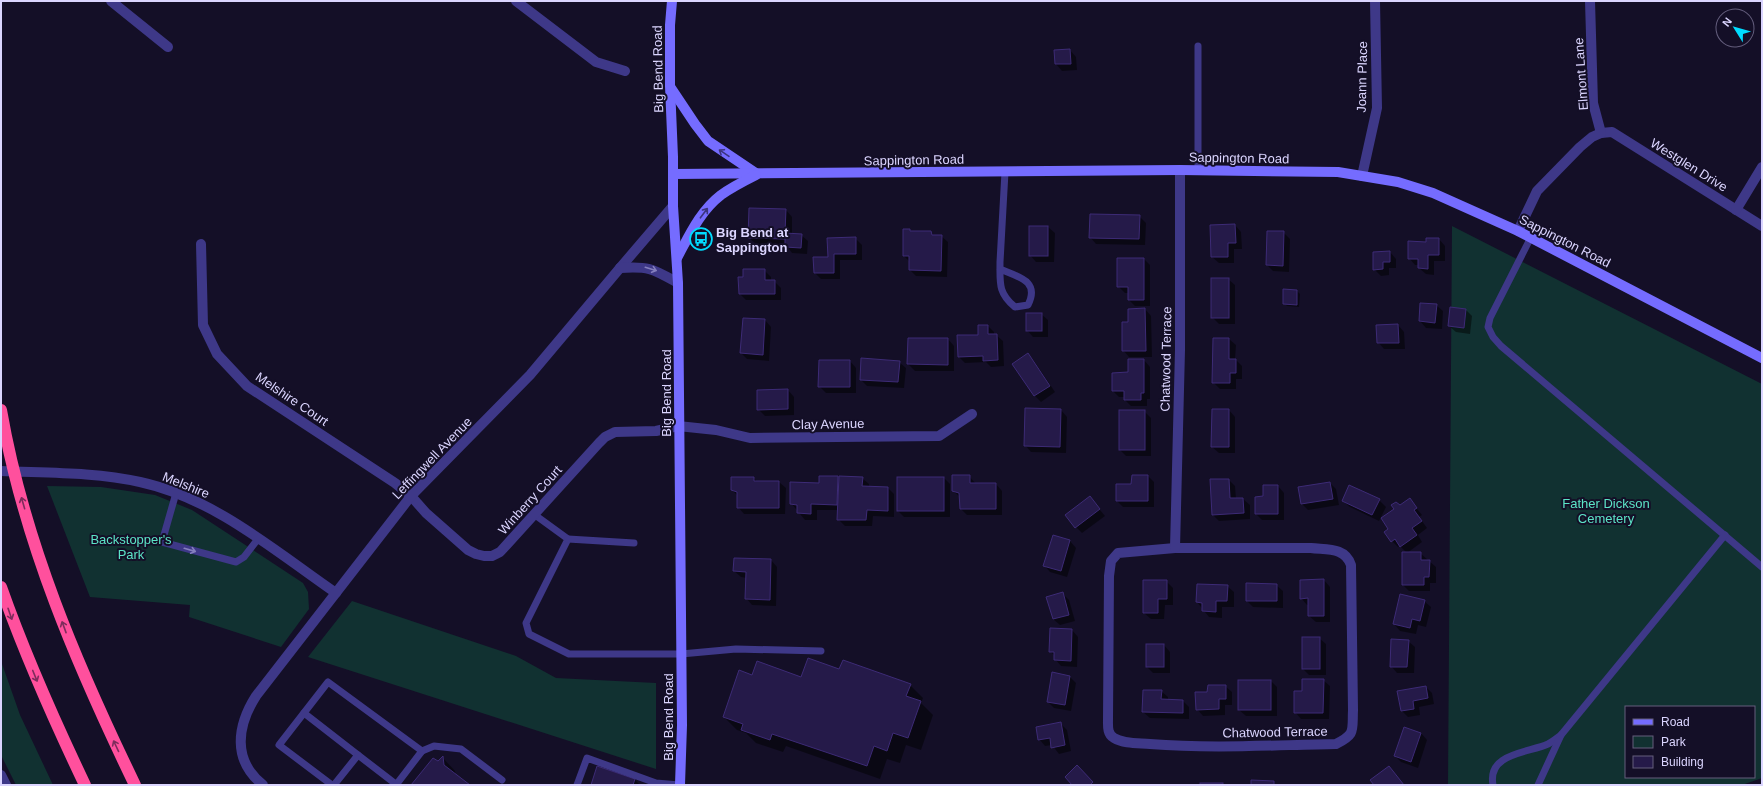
<svg xmlns="http://www.w3.org/2000/svg" width="1763" height="786" font-family="Helvetica,sans-serif">
<style>
.green{fill:#113131;fill-rule:evenodd}
.shadow{fill:#0007}
.building{fill:#251a49;stroke:#3d2b76}
.lines{fill:none;stroke-linecap:round;stroke-linejoin:round}
.service{stroke:#3e3888;stroke-width:7}
.minor{stroke:#3e3888;stroke-width:10}
.tertiary{stroke:#3e3888;stroke-width:10}
.secondary{stroke:#756cff;stroke-width:10}
.motorway{stroke:#ff509d;stroke-width:12}
.oneway{stroke:#3b347d}
.oneway2{stroke:#857fbe}
.oneway3{stroke:#7e2c5c}
.labels{text-anchor:middle;dominant-baseline:central;stroke-width:4;stroke-linejoin:round;paint-order:stroke}
.street-label{font-size:13px;fill:#dbd5ff;stroke:#140f27}
.poi-label{font-size:13px;font-weight:bold;fill:#dbd5ff;stroke:#140f27;text-anchor:start}
.park-label{font-size:13px;fill:#5ce4c7;stroke:#140f27}
</style>
<rect width="100%" height="100%" fill="#140f27"/>
<g class="green">
<path d="M1452 226 1762 384V778L1742 785H1448ZM1626 707H1754V777H1626Z"/>
<path d="M47 486 101 487 155 495 192 510 303 583 308 592 309 609 281 647 189 617 190 605 90 597Z"/>
<path d="M352 601 516 656 556 678 656 683V769L308 657Z"/>
<path d="M1 661 20 715 53 785H16L1 755Z"/>
</g>
<g class="shadow">
<path d="M1070 50 1076 57 1077 70 1062 71 1056 64 1055 51Z"/>
<path d="M786 210 792 217V235H801L808 241 807 254 792 253 786 245 756 244 749 238Z"/>
<path d="M1139 216 1146 223 1145 245 1096 244 1090 237Z"/>
<path d="M1235 225 1241 232 1242 249H1234V263H1219L1212 257Z"/>
<path d="M1030 227H1048L1055 233 1054 262H1036L1030 255Z"/>
<path d="M910 230 912 232H931L934 236H941L948 242 947 277 916 276 910 270V262L904 256Z"/>
<path d="M1283 232 1290 239 1289 272 1273 271 1267 265Z"/>
<path d="M855 238 862 245V260H840V279H821L815 273 829 258Z"/>
<path d="M1439 239 1445 246V261H1434V275L1426 274 1419 268V265H1415L1409 258 1427 243Z"/>
<path d="M1390 252 1396 259V268H1389V275L1381 276 1374 269Z"/>
<path d="M1144 259 1150 265V306H1135L1129 300V293H1125L1118 286Z"/>
<path d="M764 270 771 277V281H774L781 288V300H746L740 294Z"/>
<path d="M1228 279 1235 285V324H1219L1212 317Z"/>
<path d="M1297 291 1300 294 1299 307 1287 306 1284 303Z"/>
<path d="M1436 305 1443 311 1442 329 1426 328 1420 321Z"/>
<path d="M1145 309 1151 316 1152 357H1129L1123 350Z"/>
<path d="M1466 310 1472 316 1470 334 1456 332 1449 326Z"/>
<path d="M1041 314 1048 320V337H1033L1027 330Z"/>
<path d="M765 320 771 327 769 361 747 359 741 353Z"/>
<path d="M1398 325 1404 332 1405 349H1384L1378 342Z"/>
<path d="M988 326 994 332V335H996L1003 341 1004 366 991 367 986 362 965 363 959 357Z"/>
<path d="M909 339H948L954 346V371H915L908 364Z"/>
<path d="M1214 339H1229L1236 345 1235 359 1242 366V379H1236V389H1220L1213 382Z"/>
<path d="M1028 354 1034 361 1055 392 1041 402 1034 395Z"/>
<path d="M1144 360 1150 367V399H1147V406H1131L1125 400V397H1119L1113 391Z"/>
<path d="M850 361 856 368V393H826L819 386Z"/>
<path d="M899 362 906 368 904 388 867 386 861 380Z"/>
<path d="M788 390 794 397V415L765 416 758 409Z"/>
<path d="M1061 410 1067 417 1066 453 1031 452 1025 445Z"/>
<path d="M1229 410 1235 417V453H1219L1212 447Z"/>
<path d="M1144 411 1151 418V456H1126L1120 450Z"/>
<path d="M969 476 976 484H996L1002 491V515H967L961 509 960 497 953 491Z"/>
<path d="M1148 476 1154 482V507H1123L1117 501Z"/>
<path d="M837 477 840 480 862 478 869 484V487L888 488 894 494V517L873 516 872 526H845L838 519 839 510H817V520H805L791 503 820 484Z"/>
<path d="M754 478 757 482H779L786 488 785 514H744L738 507V496L732 490Z"/>
<path d="M944 478 950 484V517H904L898 511Z"/>
<path d="M1229 480 1235 486 1236 499H1243L1250 505V519L1219 521 1212 514Z"/>
<path d="M1330 483 1336 489 1339 505 1308 510 1302 504Z"/>
<path d="M1278 486 1284 493V520H1262L1256 514 1264 497Z"/>
<path d="M1090 498 1105 516 1082 533 1076 527Z"/>
<path d="M1409 499 1422 515 1419 517 1427 528 1418 535 1422 542 1407 553 1400 546 1398 547 1392 541 1390 529Z"/>
<path d="M1379 500 1386 507 1379 521 1350 507 1343 501Z"/>
<path d="M1053 536 1070 541 1076 548 1067 577 1050 572 1044 565Z"/>
<path d="M1420 553 1436 567V583H1430V591H1409L1403 585Z"/>
<path d="M771 560 777 567 776 606 752 605 746 598 747 578 741 577 734 571Z"/>
<path d="M1324 580 1330 587V622H1316L1309 616V605H1307L1301 598Z"/>
<path d="M1166 581 1173 588V605H1165L1164 619H1151L1144 613Z"/>
<path d="M1276 585 1283 591V608L1253 607 1247 601Z"/>
<path d="M1227 586 1234 592V607H1222V618L1209 617 1197 602Z"/>
<path d="M1063 594 1069 600 1075 621 1060 625 1053 619Z"/>
<path d="M1424 601 1431 607 1426 627 1418 625 1416 634 1400 631 1394 624Z"/>
<path d="M1051 629 1072 630 1078 637 1077 667 1061 666 1055 659V656L1050 651Z"/>
<path d="M1319 638 1326 644V675H1309L1303 669Z"/>
<path d="M1408 641 1415 647 1414 673H1397L1391 666Z"/>
<path d="M1164 645 1170 652V673H1153L1147 667Z"/>
<path d="M753 676 910 685 923 698 921 703 933 715 921 750 906 745 900 763 887 759 880 779 786 746 783 752 756 743 746 733 737 730 724 717Z"/>
<path d="M1070 677 1076 683 1071 711 1054 708 1048 702Z"/>
<path d="M1323 680 1330 686 1329 719H1301L1295 712Z"/>
<path d="M1271 681 1277 687V716H1246L1239 710Z"/>
<path d="M1225 686 1232 692V705H1225V715L1203 716 1197 709 1208 693Z"/>
<path d="M1426 687 1432 693 1434 704 1419 707 1420 715 1408 717 1402 711Z"/>
<path d="M1161 691 1168 697V700L1183 701 1189 707V719L1150 718 1143 712Z"/>
<path d="M1060 723 1067 730 1071 751 1059 754 1052 745 1045 746 1039 739Z"/>
<path d="M1421 733 1427 740 1418 768 1401 762 1395 756Z"/>
<path d="M443 758 455 771 456 776 469 785H412Z"/>
<path d="M598 768 635 780 640 785H592Z"/>
</g>
<g class="building">
<path d="M1070 49 1071 64H1055L1054 50Z"/>
<path d="M749 208 786 209 785 233 802 234 801 248 785 247V239L748 238Z"/>
<path d="M1090 214 1140 215 1139 239 1089 238Z"/>
<path d="M1235 224 1236 243H1228V257H1211L1210 225Z"/>
<rect x="1029" y="226" width="19" height="30"/>
<path d="M903 229H910V231H931L932 235H942L941 271 909 270V256H903Z"/>
<path d="M1267 231H1284L1283 266 1266 265Z"/>
<path d="M856 237V254H834V273H814L813 257H828L827 238Z"/>
<path d="M1426 238H1439V255H1428V269L1418 268V259H1408V241L1426 242Z"/>
<path d="M1390 251V262H1383V269L1373 270V252Z"/>
<path d="M1117 258H1144V300H1128V287H1117Z"/>
<path d="M743 269H765V280H775V294H739L738 277H743Z"/>
<rect x="1211" y="278" width="18" height="40"/>
<path d="M1283 289 1297 290V305L1283 304Z"/>
<path d="M1420 303 1437 304 1435 323 1419 321Z"/>
<path d="M1450 307 1466 309 1464 328 1448 326Z"/>
<path d="M1145 308 1146 351H1122V322H1128V309Z"/>
<rect x="1026" y="313" width="16" height="18"/>
<path d="M743 318 765 319 763 355 740 353Z"/>
<path d="M1398 324 1399 343H1377L1376 325Z"/>
<path d="M978 325H988V334H997L998 360 983 361V356L958 357 957 335H978Z"/>
<path d="M908 338H948V365L907 364Z"/>
<path d="M1213 338H1229V359H1236V373H1230V383H1212Z"/>
<path d="M1028 353 1050 386 1034 396 1012 364Z"/>
<path d="M861 358 900 361 898 382 860 380Z"/>
<path d="M1128 359H1144V393H1141V400H1124V391H1112V373L1128 372Z"/>
<path d="M819 360H850V387H818Z"/>
<path d="M788 389V409L757 410V390Z"/>
<path d="M1025 408 1061 409 1060 447 1024 446Z"/>
<path d="M1212 409H1229V447H1211Z"/>
<rect x="1119" y="410" width="26" height="40"/>
<path d="M952 475H970V483H996V509H960L959 493 952 491Z"/>
<path d="M1132 475H1148V501H1116V484H1131Z"/>
<path d="M819 476H838L837 505 811 504V514L797 513V505L790 504V482L819 483Z"/>
<path d="M839 476 863 477 862 486 888 487V511L867 510 866 520H837Z"/>
<path d="M731 477H754V481H779V508H737V492L731 490Z"/>
<rect x="897" y="477" width="47" height="34"/>
<path d="M1210 479H1229L1230 498H1243L1244 513 1212 515Z"/>
<path d="M1330 482 1333 499 1301 504 1298 487Z"/>
<path d="M1263 485H1278V514H1255V497L1263 496Z"/>
<path d="M1349 485 1380 499 1372 515 1342 501Z"/>
<path d="M1090 496 1100 509 1075 528 1065 515Z"/>
<path d="M1410 498 1417 508 1414 510 1422 521 1412 528 1417 535 1400 547 1395 539 1391 542 1384 532 1388 529 1381 518 1394 509 1391 505 1396 502 1400 505Z"/>
<path d="M1053 535 1070 540 1061 571 1043 566Z"/>
<path d="M1402 552H1421V560H1430L1429 577H1424V585H1402Z"/>
<path d="M734 558 771 559 770 600 745 599 746 572 733 571Z"/>
<path d="M1324 579V616H1308V598L1300 599V580Z"/>
<path d="M1143 580H1167V599H1158V613H1143Z"/>
<path d="M1246 583 1277 584V601H1246Z"/>
<path d="M1197 584 1228 585 1227 601H1216V612L1202 611V603L1196 602Z"/>
<path d="M1063 592 1069 615 1053 619 1046 597Z"/>
<path d="M1400 594 1425 600 1420 621 1412 619 1410 628 1393 624Z"/>
<path d="M1050 628 1072 629 1071 661 1054 660V652H1049Z"/>
<rect x="1302" y="637" width="18" height="32"/>
<path d="M1391 639 1409 640 1407 667H1390Z"/>
<rect x="1146" y="644" width="18" height="23"/>
<path d="M808 658 839 669 843 660 911 684 906 696 921 701 908 738 893 733 887 751 874 746 867 766 772 734 770 740 741 730 743 724 723 717 739 670 752 675 757 661 801 677Z"/>
<path d="M1052 672 1070 676 1065 705 1047 702Z"/>
<path d="M1302 679H1324L1323 713H1294V691H1302Z"/>
<rect x="1238" y="680" width="33" height="30"/>
<path d="M1208 685H1226V699H1219V709L1196 710 1195 692H1207Z"/>
<path d="M1426 686 1428 698 1413 701 1414 709 1401 711 1397 691Z"/>
<path d="M1143 690H1162L1161 699 1183 700V713L1142 712Z"/>
<path d="M1061 722 1065 745 1051 748 1050 738 1038 740 1036 727Z"/>
<path d="M1404 727 1421 733 1411 762 1394 756Z"/>
<path d="M443 756 444 765 470 785H411L433 758 438 761Z"/>
<path d="M1077 765 1093 782 1090 785H1072L1065 777Z"/>
<path d="M597 766 635 779 633 785H591Z"/>
<path d="M1389 766 1404 785H1374L1370 780Z"/>
<path d="M1251 780 1274 781V785H1251Z"/>
<rect x="1200" y="783" width="23" height="2"/>
</g>
<g class="lines">
<g class="service">
<path d="M1198 46V170"/>
<path d="M1531 237 1490 318 1488 327 1493 337 1501 346 1762 567"/>
<path d="M1000 269C1019 277 1040 281 1028 305L1015 307C998 293 1000 283 1000 262L1005 172"/>
<path d="M176 493 162 542 236 562 244 557 258 539"/>
<path d="M535 515 568 539 526 623 529 634 569 654H681L736 649 821 651"/>
<path d="M568 539 634 543"/>
<path d="M304 713 358 755 334 785"/>
<path d="M422 751 434 746 461 749 502 780"/>
<path d="M358 755 397 785"/>
<path d="M332 785 279 745 328 682 422 751 396 785"/>
<path d="M577 785 587 758 656 783 679 785"/>
<path d="M1493 785C1487 753 1528 753 1548 744 1552 742 1557 738 1561 735L1725 535"/>
<path d="M1538 785 1561 735"/>
</g>
<g class="minor">
<path d="M111 1 168 47"/>
<path d="M516 1 596 62 625 71"/>
<path d="M1601 133 1612 132 1762 226"/>
<path d="M1362 176 1377 108 1375 1"/>
<path d="M1736 210 1762 167"/>
<path d="M1518 231 1537 191 1580 147 1592 137 1601 133 1593 103 1590 1"/>
<path d="M201 244 203 325 217 354 247 386 395 483 411 496 426 513 468 550 476 554 484 556H492L500 552 599 443 605 437 615 432 656 431 678 426 716 430 750 438 939 436 972 414"/>
<path d="M1 471C47 473 95 472 140 482 214 498 275 551 336 593"/>
<path d="M1175 548H1311C1327 550 1345 547 1351 565L1353 710C1352 731 1356 734 1336 744 1274 745 1212 749 1150 744 1138 743 1124 744 1114 738 1107 734 1108 726 1108 719L1109 576 1111 561 1118 553Z"/>
<path d="M1175 548 1180 350V170"/>
<path d="M1 775 6 785"/>
<path d="M263 785C232 760 237 726 256 696L411 496 530 375 620 268"/>
</g>
<g class="tertiary">
<path d="M620 268 673 206"/>
<path d="M620 268C650 266 653 269 678 283"/>
</g>
<g class="secondary">
<path d="M672 1 670 25V86L673 157V206L678 283 682 725 680 785"/>
<path d="M671 88 695 124 708 141 757 174"/>
<path d="M673 174 1180 170 1338 172 1398 182 1433 193 1518 231 1762 358"/>
<path d="M677 258C689 236 700 211 721 195 732 187 744 181 756 175"/>
</g>
<g class="motorway">
<path d="M1 410C24 542 77 665 135 785"/>
<path d="M1 587C25 655 54 720 85 785"/>
</g>
</g>
<defs><path id="oneway-shaft" d="M-6 0H5M1.5-3L5.5 0L1.5 3" fill="none" stroke-width="1.6" stroke-linecap="round" stroke-linejoin="round"/></defs>
<g class="oneway">
<use href="#oneway-shaft" transform="translate(724 153) rotate(-146)"/>
<use href="#oneway-shaft" transform="translate(704 213) rotate(-53)"/>
</g>
<g class="oneway2">
<use href="#oneway-shaft" transform="translate(651 269) rotate(17)"/>
<use href="#oneway-shaft" transform="translate(190 550) rotate(16)"/>
</g>
<g class="oneway3">
<use href="#oneway-shaft" transform="translate(23 503) rotate(-106)"/>
<use href="#oneway-shaft" transform="translate(10 614) rotate(71)"/>
<use href="#oneway-shaft" transform="translate(64 627) rotate(-110)"/>
<use href="#oneway-shaft" transform="translate(35 676) rotate(68)"/>
<use href="#oneway-shaft" transform="translate(116 746) rotate(-115)"/>
</g>
<defs>
<g id="bus-ring" transform="scale(1.15)"><circle r="9.5" fill="#140f27" stroke="#01dcff" stroke-width="1.5"/><path d="M-5-6H5V4H4V6H2V4H-2V6H-4V4H-5ZM-3.5-4V0h7V-4ZM-3.5 1.2v1.5H-2V1.2ZM2 1.2v1.5H3.5V1.2Z" fill="#01dcff"/></g>
</defs>
<g fill-rule="evenodd">
<use href="#bus-ring" x="701" y="239"/>
</g>
<g class="labels">
<g class="street-label">
<text transform="translate(658 69) rotate(-91)">Big Bend Road</text>
<text transform="translate(1581 74) rotate(-94)">Elmont Lane</text>
<text transform="translate(1362 77) rotate(-89)">Joann Place</text>
<text transform="translate(1239 158) rotate(1)">Sappington Road</text>
<text transform="translate(914 160) rotate(-1)">Sappington Road</text>
<text transform="translate(1689 165) rotate(32)">Westglen Drive</text>
<text transform="translate(1565 241) rotate(27)">Sappington Road</text>
<text transform="translate(1166 359) rotate(-89)">Chatwood Terrace</text>
<text transform="translate(666 393) rotate(-90)">Big Bend Road</text>
<text transform="translate(292 399) rotate(34)">Melshire Court</text>
<text transform="translate(828 424) rotate(-1)">Clay Avenue</text>
<text transform="translate(432 458) rotate(-46)">Leffingwell Avenue</text>
<text transform="translate(186 485) rotate(22)">Melshire</text>
<text transform="translate(530 500) rotate(-48)">Winberry Court</text>
<text transform="translate(668 717) rotate(-90)">Big Bend Road</text>
<text transform="translate(1275 732) rotate(-1)">Chatwood Terrace</text>
</g>
<g class="poi-label">
<text x="716" y="232">Big Bend at<tspan x="716" dy="15">Sappington</tspan></text>
</g>
<g class="park-label">
<text x="1606" y="503">Father Dickson<tspan x="1606" dy="15">Cemetery</tspan></text>
<text x="131" y="539">Backstopper's<tspan x="131" dy="15">Park</tspan></text>
</g>
</g>
<rect width="1763" height="786" fill="none" stroke="#dbd5ff" stroke-width="4"/>
<rect x="1625" y="706" width="130" height="72" fill="#140f27" stroke="#645e7d"/>
<rect x="1633" y="719" width="20" height="6" fill="#756cff" stroke="#645e7d"/>
<text x="1661" y="726" font-size="12" fill="#dbd5ff">Road</text>
<rect x="1633" y="736" width="20" height="12" fill="#113131" stroke="#645e7d"/>
<text x="1661" y="746" font-size="12" fill="#dbd5ff">Park</text>
<rect x="1633" y="756" width="20" height="12" fill="#251a49" stroke="#645e7d"/>
<text x="1661" y="766" font-size="12" fill="#dbd5ff">Building</text>
<g transform="translate(1735 28) rotate(307)"><circle r="19" fill="#140f27" stroke="#645e7d"/>
<path d="M0-3L7 15L0 10L-7 15Z" fill="#01dcff"/>
<text y="-6" font-size="11" font-weight="bold" text-anchor="middle" fill="#dbd5ff">N</text>
</g>
</svg>
